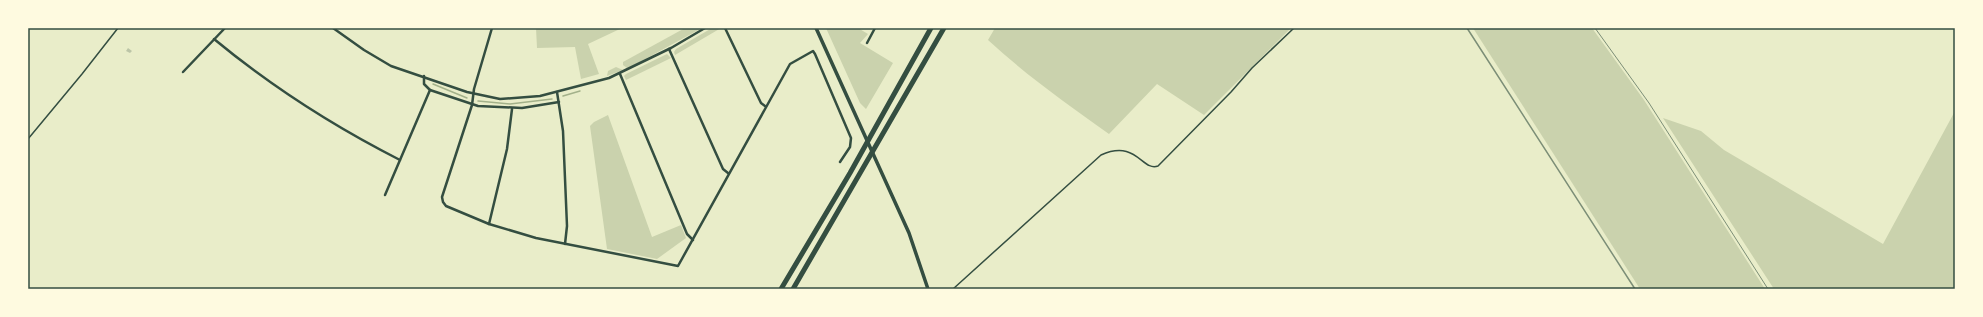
<svg xmlns="http://www.w3.org/2000/svg" width="1983" height="317" font-family="Ubuntu,sans-serif">
<style>
.green{fill:#cad2ad}
.lines{fill:none;stroke-linecap:round;stroke-linejoin:round}
.stream{stroke:#a3b18a;stroke-width:1.5}
.building{fill:#bcc5a7}
.service{stroke:#344e41;stroke-width:1.5}
.minor{stroke:#344e41;stroke-width:2.5}
.tertiary{stroke:#344e41;stroke-width:3.5}
.motorway{stroke:#344e41;stroke-width:5}
.tram{stroke:#7c8e77;stroke-width:1}
.rail{stroke:#7c8e77;stroke-width:1.5}
.neatline{fill:none;stroke:#344e41;stroke-width:1.5}
</style>
<rect width="100%" height="100%" fill="#e9edc9"/>
<g class="green">
<path d="M536 28H622L588 44 599 74 581 79 575 47 537 48Z"/>
<path d="M685 28H702L636 64 627 68 623 65V62Z"/>
<path d="M712 28H721L675 55 674 52 676 49Z"/>
<path d="M826 28H858L868 34 860 43 893 63 866 109 860 103Z"/>
<path d="M995 28H1291L1204 115 1157 84 1109 134C1067 104 1026 75 988 40Z"/>
<path d="M1473 28H1592L1644 100 1765 289H1640Z"/>
<path d="M667 54 671 58 626 80 624 76 626 74Z"/>
<path d="M616 67 623 70 607 76 608 71Z"/>
<path d="M1955 111V289H1774L1663 118 1701 131 1724 150 1883 244Z"/>
<path d="M608 115 652 237 681 225 686 238 657 259 607 249 590 126 594 122Z"/>
</g>
<g class="lines">
<g class="stream">
<path d="M433 84 467 98"/>
<path d="M563 96 580 91"/>
<path d="M478 101 510 104 552 99"/>
</g>
</g>
<path class="building" d="M128 48 132 51 130 53 126 51Z"/>
<g class="lines">
<g class="service">
<path d="M28 139 82 74 118 28"/>
<path d="M953 289 1101 155C1137 139 1142 172 1158 166L1231 92 1252 68 1294 28"/>
</g>
<g class="minor">
<path d="M333 28 364 50 391 66 467 92 500 99 540 96 609 78 671 48 705 28"/>
<path d="M492 28 474 89 472 105 442 197 443 202 446 206 489 224 536 238 678 266 790 64 813 51 815 54 851 138 850 147 840 162"/>
<path d="M725 28 761 103 765 106"/>
<path d="M214 39C272 87 333 126 400 160"/>
<path d="M867 43 875 28"/>
<path d="M669 49 723 169 728 173"/>
<path d="M183 72 225 28"/>
<path d="M620 74 687 234 693 240"/>
<path d="M430 90 478 106 522 108 559 102"/>
<path d="M557 92 563 131 567 226 565 244"/>
<path d="M385 195 430 90 424 84V76"/>
<path d="M489 224 507 149 512 109"/>
</g>
<path class="tertiary" d="M816 28 909 233 928 289"/>
<g class="motorway">
<path d="M781 289 850 173 931 28"/>
<path d="M793 289 944 28"/>
</g>
<path class="tram" d="M1595 28 1649 103 1768 289"/>
<path class="rail" d="M1467 28 1635 289"/>
</g>
<rect width="1983" height="317" fill="none" stroke="#fefae0" stroke-width="58"/>
<rect x="29" y="29" width="1925" height="259" class="neatline"/>
</svg>
